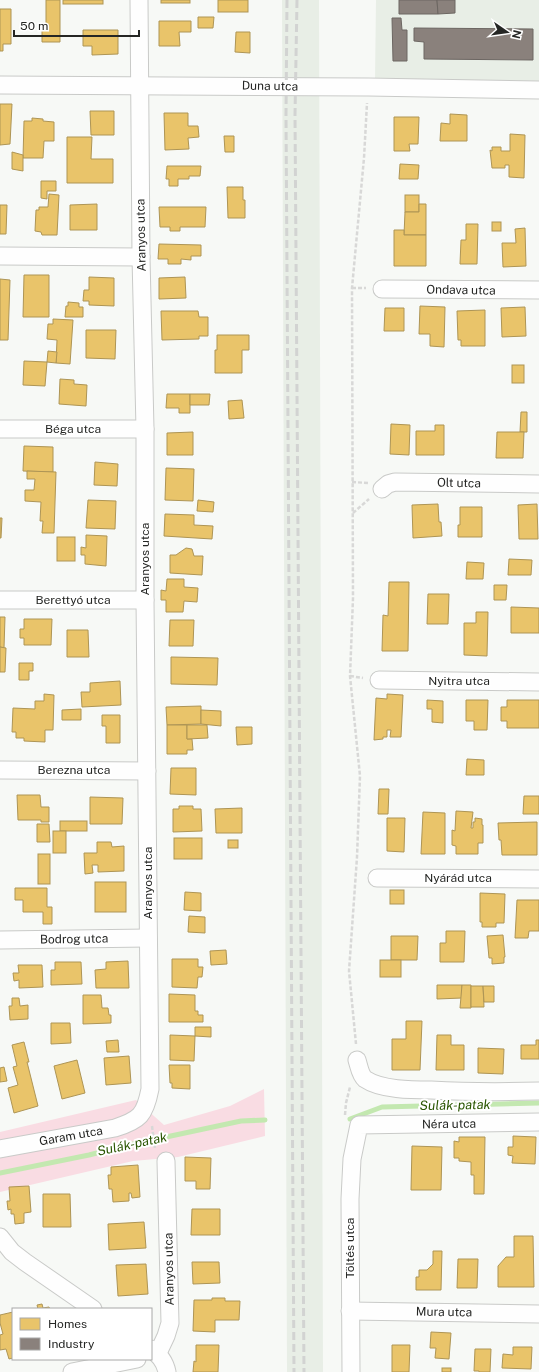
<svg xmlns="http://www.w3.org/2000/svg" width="539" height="1372" font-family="'Public Sans',sans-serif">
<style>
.built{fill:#e8eee6}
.green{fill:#f9dce3}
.homes{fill:#e9c46a;stroke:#ae9555}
.industry{fill:#8a817c;stroke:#6c6662}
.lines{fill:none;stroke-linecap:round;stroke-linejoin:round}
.stream{stroke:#c3e8b0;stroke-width:5}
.minor-casing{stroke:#c9cac8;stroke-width:19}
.path{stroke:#d8d8d7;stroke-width:2.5;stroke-dasharray:4 2;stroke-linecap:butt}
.minor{stroke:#fefefe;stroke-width:17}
.rail{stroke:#d2d3d2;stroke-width:3;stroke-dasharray:8 4;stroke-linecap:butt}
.labels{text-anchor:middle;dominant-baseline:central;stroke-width:4;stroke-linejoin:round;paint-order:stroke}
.street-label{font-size:12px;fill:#252624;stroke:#fff}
.water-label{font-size:13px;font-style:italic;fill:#295501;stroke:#fff}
</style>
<rect width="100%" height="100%" fill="#f7f9f6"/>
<g class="built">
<path d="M282 0H319L323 1372H287Z"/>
<path d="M376 0H539V81L375 80Z"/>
</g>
<path class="green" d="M264 1089 265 1136 178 1157 133 1161 0 1192V1132L136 1100 164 1125 230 1106Z"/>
<g class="homes">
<path d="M46 0H60V42H42V25H46Z"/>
<rect x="63" y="0" width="40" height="4"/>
<rect x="161" y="0" width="29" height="3"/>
<rect x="218" y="0" width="30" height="12"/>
<path d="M0 9H11V44H3V51H0Z"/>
<path d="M198 17H214L213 28H198Z"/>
<path d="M159 21H191V32H179L180 46H159Z"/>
<path d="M83 30H118V54L92 55V46H83Z"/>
<path d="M236 32H250V53L235 52Z"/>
<path d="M0 104H12L10 144 0 145Z"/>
<path d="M90 111H114V135H91Z"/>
<path d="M164 113H188V126H198L199 137 188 138 189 149 165 150Z"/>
<path d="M450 114 467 115V141H440L441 123 450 124Z"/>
<path d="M394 117H419L418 144H409L410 151H394Z"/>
<path d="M32 118 43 119V121L54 122V141H44L43 158H23L24 121H32Z"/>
<path d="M510 134 525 135 524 178 509 177V165H505V168H492L490 150 492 151V147H501V151H510Z"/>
<path d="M224 136H234V152H225Z"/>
<path d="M67 137H92L91 159H113V183H67Z"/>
<path d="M12 152 23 155V171L12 169Z"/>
<path d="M400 164 419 165 418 179H399Z"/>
<path d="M167 166H201L200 176H189V179H178V186H169V179H166Z"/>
<path d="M41 181H56V191H47V199L41 198Z"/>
<path d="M227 187H243V200H245V218H228Z"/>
<path d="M49 194 59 195 57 235H42L41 232 35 231 36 210H39V207H48Z"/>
<rect x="405" y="195" width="14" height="17"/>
<path d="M97 204V230H70V205Z"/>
<path d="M419 204H426V235H404L405 212H419Z"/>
<path d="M0 205H7L6 234H0Z"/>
<path d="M159 207H206L205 227H180V231H170V227H160Z"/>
<rect x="492" y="222" width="9" height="9"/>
<path d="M466 224H478L477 264H460L461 240H466Z"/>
<path d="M525 228 526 266 503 267 502 243H516L515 229Z"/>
<path d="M394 230H404V235H426V266H394Z"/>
<path d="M159 244 201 245V256H191V260L181 259V264H168V259H158Z"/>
<path d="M24 275H49V317H23Z"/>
<path d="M89 277 114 278V306L89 305V301H83L84 290H89Z"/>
<path d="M185 277 186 298 159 299V278Z"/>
<path d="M0 279 10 280 8 340H0Z"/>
<path d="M68 302 79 303V307H83V317H65L66 306H68Z"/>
<path d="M420 306 445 307 444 347 430 346V334H419Z"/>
<path d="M525 307 526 336 502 337 501 308Z"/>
<path d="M385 308H404V331H384Z"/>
<path d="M485 310V346H461V340H458L457 311Z"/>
<path d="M161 311H198L199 317H208V336H199V339L162 340Z"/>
<path d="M53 319 73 320 70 364 56 363 57 340 47 339 48 324H53Z"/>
<path d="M86 330H116L115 359 86 358Z"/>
<path d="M217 335H249V350H242V373H215V350H217Z"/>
<path d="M48 351 57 352 56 363 47 362Z"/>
<path d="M24 361 47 362 45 386 23 385Z"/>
<rect x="512" y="365" width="12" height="18"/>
<path d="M60 379 74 380V384L87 385 86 406 59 404Z"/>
<path d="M167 394H190V413H179V408H166Z"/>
<path d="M190 394H210L209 405H190Z"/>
<path d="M242 400 244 418 229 419 228 401Z"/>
<path d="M521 412H527V432H520Z"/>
<path d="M391 424 410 425 409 455 390 454Z"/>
<path d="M435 425H444V455H416V431H435Z"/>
<path d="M193 432V455H167V433Z"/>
<path d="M497 432H524L523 458H496Z"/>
<path d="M24 446 53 447V472L23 471Z"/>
<path d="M95 462 118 464 117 486 94 485Z"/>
<path d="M166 468 194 469 193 501 165 500Z"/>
<path d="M27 471 56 472 54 533H42L43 521H40L41 502 25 501V490H34L35 479H27Z"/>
<path d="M88 500 116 501 115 529 86 528Z"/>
<path d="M198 500 214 502 213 512 197 511Z"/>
<path d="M438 504 439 522H441L442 536 413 538 412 505Z"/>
<path d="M537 504 538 539H519L518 505Z"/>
<path d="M460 507H482V537H458V525H460Z"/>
<path d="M165 514 194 515V525L213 526 212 539 164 536Z"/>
<path d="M0 518H2L1 538H0Z"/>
<path d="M86 535 107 536 106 566 85 564V555H81V547L86 548Z"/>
<rect x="57" y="537" width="18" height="24"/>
<path d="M186 548 192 549 194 556H203L202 575 170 573V555H176Z"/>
<path d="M509 559 532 560 531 575H508Z"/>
<path d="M467 562 484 563 483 579H466Z"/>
<path d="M167 579H184V587L198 588 197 602 184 601 183 612H166V600H161V590L166 591Z"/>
<path d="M389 582H409L408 651H382L383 615 388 616Z"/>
<path d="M494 585H507L506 600H494Z"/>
<path d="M428 594H449L448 624H427Z"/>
<path d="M511 607 539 608V633H511Z"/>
<path d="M476 612H488L487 656 464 655V623H476Z"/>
<path d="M0 617H5L4 648 0 647Z"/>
<path d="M24 619H52L51 645H24V638H20V629H24Z"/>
<path d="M170 620H194L193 646H169Z"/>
<path d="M67 630H88L89 657H67Z"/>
<path d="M0 647 6 648 5 672H0Z"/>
<path d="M171 657 218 658 217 685 171 684Z"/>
<path d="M19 663H33V671H29V680H19Z"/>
<path d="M120 681 121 705 82 707 81 692H90V683Z"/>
<path d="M44 694 54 695 53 730H45V742L24 741V738H16V732H12L13 708 35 709V701H44Z"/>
<path d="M387 694 403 695 401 737H390L391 730H387V737H383V739L374 740 376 698 387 699Z"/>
<path d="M427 700 443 701V723L432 722V709H427Z"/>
<path d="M466 700H488L487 730H474V721H466Z"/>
<path d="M507 700H539V728H507V721H501V707H507Z"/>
<path d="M201 706V724L167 725 166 707Z"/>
<path d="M81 709V720H62V710Z"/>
<path d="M201 710 221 711V726L201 724Z"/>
<path d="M102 715H120V743H106V726H102Z"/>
<path d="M167 725H187V739H192L193 750H187V754H167Z"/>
<path d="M187 725H207L208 738 187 739Z"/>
<path d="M236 727H252V744L237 745Z"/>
<path d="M467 759 484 760V775H466Z"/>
<path d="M171 768H196V795L170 794Z"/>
<path d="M379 789H389L388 814H378Z"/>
<path d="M17 795H40L41 807H49V822H41V820H18Z"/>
<path d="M524 796H539V814H523Z"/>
<path d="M90 797 123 798 122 824H90Z"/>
<path d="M179 806H193V809H201L202 831 173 832V809H179Z"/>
<path d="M242 808V833H216L215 809Z"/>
<path d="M456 811 473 812 471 828H473V822H475V818L482 819V825H483V843H478V854H456V846L452 845V830L455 831Z"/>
<path d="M423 812 445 813V854H421Z"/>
<path d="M387 818H405L404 852 387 851Z"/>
<rect x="60" y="821" width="27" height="10"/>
<path d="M537 822V855H502L501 840H499L498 823Z"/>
<path d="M37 824H49L50 842H37Z"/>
<rect x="53" y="831" width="13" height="22"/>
<rect x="174" y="838" width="28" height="21"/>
<rect x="228" y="840" width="10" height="8"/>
<path d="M97 842H111L112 847 124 846V871L98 872V865H92L93 873 85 874 84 853H97Z"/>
<rect x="38" y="854" width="12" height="30"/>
<rect x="95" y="882" width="31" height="30"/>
<path d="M15 888H47V907H52V924H43V912H23V900H15Z"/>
<rect x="390" y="890" width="14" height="14"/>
<path d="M185 892 201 893V911L184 910Z"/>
<path d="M480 893 505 894 504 923H496V927H482V922H480Z"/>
<path d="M517 900H539V931H529L528 938H515Z"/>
<path d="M189 916 205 917V933L188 932Z"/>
<path d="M446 931H465L464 962H440V943H446Z"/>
<path d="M503 935 505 957H504V963L492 964V958H489L487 936Z"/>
<path d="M391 936H418L417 960H391Z"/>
<path d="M226 950 227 964 211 965 210 951Z"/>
<path d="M172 959H198V967H203L202 977H198L197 988 172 987Z"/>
<rect x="380" y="960" width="21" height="17"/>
<path d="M128 961 129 988H96L95 970 106 969V962Z"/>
<path d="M55 962H81L82 984 51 985V970H55Z"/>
<path d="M18 965H42L43 987 19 988V980L14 981 13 973H19Z"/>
<path d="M437 985H462V998L437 999Z"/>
<path d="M462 985H471V1008H460Z"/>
<path d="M471 986H483L484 1007H471Z"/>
<path d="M483 986H494V1002H484Z"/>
<path d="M169 994 195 995V1011H198V1015H203V1022H169Z"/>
<path d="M83 995H101L102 1008H108L109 1015H111V1023L83 1024Z"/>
<path d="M12 998H19L20 1006 28 1005V1019L10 1020 9 1006H12Z"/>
<path d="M406 1021H422L420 1070H392V1039H406Z"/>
<path d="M51 1023H70L71 1043 51 1044Z"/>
<path d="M195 1027H211V1037L195 1036Z"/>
<path d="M170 1035 195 1036 194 1061 170 1060Z"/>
<path d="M437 1035H451V1045H464V1070H436Z"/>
<path d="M118 1040 119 1052H107L106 1041Z"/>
<path d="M536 1040H539V1059H521V1045H536Z"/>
<path d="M24 1042 29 1062H27L38 1106 14 1113 8 1088 18 1085 13 1067 17 1066 12 1045Z"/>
<path d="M478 1048 504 1049 503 1074 478 1073Z"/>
<path d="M129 1056 131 1083 106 1085 104 1058Z"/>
<path d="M77 1060 85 1093 62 1099 54 1066Z"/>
<path d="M169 1065H190V1089L172 1088V1083H170Z"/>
<path d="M4 1067 7 1081 0 1082V1068Z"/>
<path d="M513 1136 536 1137 535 1164 512 1163 513 1156 508 1155V1147H513Z"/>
<path d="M459 1137H485L484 1194H474V1175H471V1162L459 1161V1158H454V1141L459 1142Z"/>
<path d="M412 1146 442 1147 441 1190H411Z"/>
<path d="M185 1157 211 1158 210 1189H196V1181H185Z"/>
<path d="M138 1165 140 1197 132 1198 131 1193H129V1201L113 1202 112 1189H109L108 1175H111V1167Z"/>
<path d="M29 1186 31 1212 24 1213V1223L15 1224 14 1214H11V1209L8 1210 7 1201H10L9 1187Z"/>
<path d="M43 1194H70L71 1227H43Z"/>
<path d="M192 1209H220V1235H191Z"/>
<path d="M144 1222 146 1248 109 1250 108 1224Z"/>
<path d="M514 1236H533L534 1287H498V1266L506 1257H514Z"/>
<path d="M433 1251H442L441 1290H416V1277H419V1270H427L433 1264Z"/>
<path d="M458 1259H478L477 1288H457Z"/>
<path d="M192 1262H219L220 1283 193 1284Z"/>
<path d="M146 1264 148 1294 118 1296 116 1265Z"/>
<path d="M212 1298H225V1301H240L239 1320H215V1332L193 1331 194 1300H212Z"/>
<path d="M42 1304 43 1308 49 1307 50 1309H38L37 1305Z"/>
<path d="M13 1312V1358L9 1359 6 1349 0 1350V1335L3 1334 0 1323V1315Z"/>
<path d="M431 1332 451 1333 449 1359 435 1358 436 1348H430Z"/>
<path d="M196 1345H219L218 1372H193L194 1361 196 1362Z"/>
<path d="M392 1345H410L409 1372H392Z"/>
<path d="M513 1347H532L531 1369 502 1368 503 1354 513 1355Z"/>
<path d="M475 1349H491L490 1372H479V1371H474Z"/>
<rect x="442" y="1368" width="9" height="4"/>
</g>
<g class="industry">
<path d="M399 0H437L438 14H399Z"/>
<path d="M437 0H455V13L438 14Z"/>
<path d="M392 18H401L402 30H407V61H393Z"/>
<path d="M414 28 533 29V60L424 59V42L414 41Z"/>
</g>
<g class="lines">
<g class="stream">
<path d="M350 1119 382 1107 539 1103"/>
<path d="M0 1173 89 1155 124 1146 241 1121 265 1120"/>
</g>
<g class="minor-casing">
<g id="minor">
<path d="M0 85 368 87 539 90"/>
<path d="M0 256 141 257"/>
<path d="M382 289 539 290"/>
<path d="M0 429H145"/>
<path d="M382 489 388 484 395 482 539 484"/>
<path d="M0 600H145"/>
<path d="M379 680 539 682"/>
<path d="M0 770 147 771"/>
<path d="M377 878 539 879"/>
<path d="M0 940 148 938"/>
<path d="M357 1060C359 1066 360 1075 365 1079 381 1090 412 1090 431 1090 467 1092 503 1092 539 1091"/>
<path d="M0 1149 115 1128C140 1120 145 1115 150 1089L145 600V429L141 257 139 0"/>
<path d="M0 1237 12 1252 25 1262 93 1309"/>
<path d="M350 1311 539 1314"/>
<path d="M151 1349C160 1355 165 1362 167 1372"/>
<path d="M158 1353 166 1336 170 1323 166 1161"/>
<path d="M72 1372 137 1359"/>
<path d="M351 1372 350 1199 352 1159 359 1125 539 1122"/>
</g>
</g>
<g class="path">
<path d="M352 288H366"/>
<path d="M352 482 368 483"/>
<path d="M353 513 369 499"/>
<path d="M350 676 363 678"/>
<path d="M356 1044 349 971 357 857 360 776 350 676 353 598 352 288 364 158 367 103"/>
<path d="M345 1115 346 1103 350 1087"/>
<path d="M152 1126 155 1149"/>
</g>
<use href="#minor" class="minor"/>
<g class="rail">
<path d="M287 0 286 115 294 1372"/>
<path d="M297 0 295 115 304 1372"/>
</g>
</g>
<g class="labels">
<g class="street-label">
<text transform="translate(270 86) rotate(1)">Duna utca</text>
<text transform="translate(141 235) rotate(-91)">Aranyos utca</text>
<text transform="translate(461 290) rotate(1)">Ondava utca</text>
<text x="73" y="429">Béga utca</text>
<text transform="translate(459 483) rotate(1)">Olt utca</text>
<text transform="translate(145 559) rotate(-90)">Aranyos utca</text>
<text x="73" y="600">Berettyó utca</text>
<text x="459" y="681">Nyitra utca</text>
<text x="74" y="770">Berezna utca</text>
<text x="458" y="878">Nyárád utca</text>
<text transform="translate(148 883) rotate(-90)">Aranyos utca</text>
<text transform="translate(74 939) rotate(-1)">Bodrog utca</text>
<text transform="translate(449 1124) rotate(-1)">Néra utca</text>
<text transform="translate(71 1136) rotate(-10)">Garam utca</text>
<text transform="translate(350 1248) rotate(-90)">Töltés utca</text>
<text transform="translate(169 1269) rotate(-91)">Aranyos utca</text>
<text transform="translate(444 1312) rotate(1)">Mura utca</text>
</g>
<g class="water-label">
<text transform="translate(455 1105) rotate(-1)">Sulák-patak</text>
<text transform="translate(132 1144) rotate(-12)">Sulák-patak</text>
</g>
</g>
<rect x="12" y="1308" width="140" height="52" fill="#ffffff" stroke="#a8a8a7"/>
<rect x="20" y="1318" width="20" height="12" fill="#e9c46a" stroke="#a8a8a7"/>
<text x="48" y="1328" font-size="12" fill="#252624">Homes</text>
<rect x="20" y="1338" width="20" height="12" fill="#8a817c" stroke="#a8a8a7"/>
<text x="48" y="1348" font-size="12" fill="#252624">Industry</text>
<g transform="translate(507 32) rotate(103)" stroke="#ffffff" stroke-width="3" paint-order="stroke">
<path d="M0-3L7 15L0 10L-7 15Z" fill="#252624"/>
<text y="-6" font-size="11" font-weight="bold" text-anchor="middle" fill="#252624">N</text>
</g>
<path d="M14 30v6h125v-6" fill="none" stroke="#252624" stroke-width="2"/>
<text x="20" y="30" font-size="12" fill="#252624" stroke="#ffffff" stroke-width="3" paint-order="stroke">50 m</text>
</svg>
